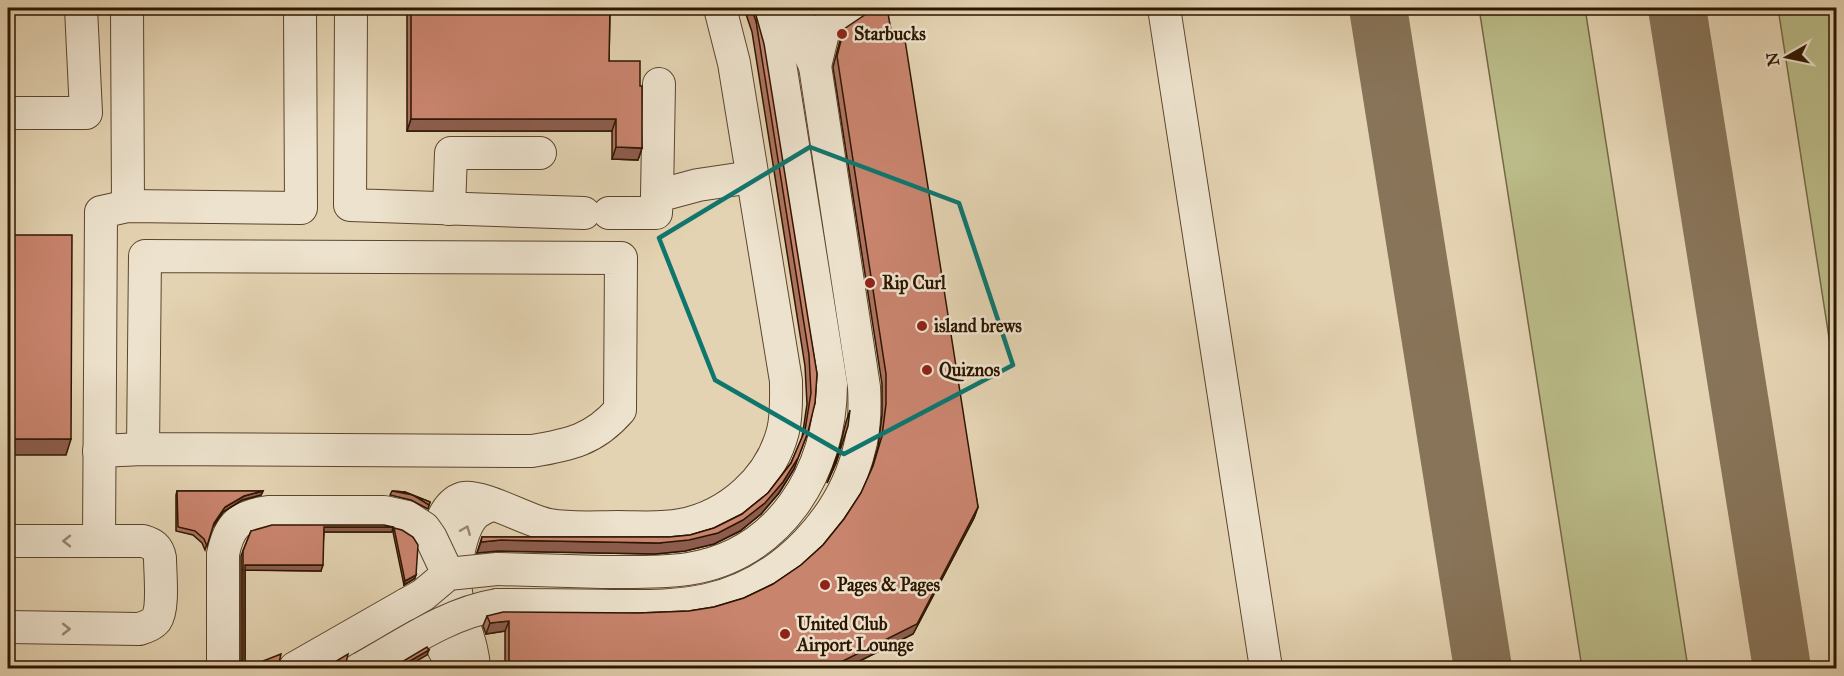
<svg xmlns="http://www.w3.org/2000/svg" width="1844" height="676" font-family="'IM FELL Great Primer',serif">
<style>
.green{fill:#babb88;stroke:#746844;stroke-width:1.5}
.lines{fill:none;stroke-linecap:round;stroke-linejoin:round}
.taxiway{stroke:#887459;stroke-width:58}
.minor-casing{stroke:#5b452c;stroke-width:34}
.minor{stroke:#ede2cd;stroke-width:32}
.minor-bridge-casing{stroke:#5b452c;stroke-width:34;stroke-linecap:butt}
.minor-bridge{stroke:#ede2cd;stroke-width:32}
.wall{fill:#ad725f;stroke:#2d1600;stroke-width:1.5}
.shaded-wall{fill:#8d5c4d;stroke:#2d1600;stroke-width:1.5}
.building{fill:#c9846e;stroke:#2d1600;stroke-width:1.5}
.oneway{stroke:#978671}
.marked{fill:none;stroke:#0f766e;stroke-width:4.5;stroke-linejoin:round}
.poi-dot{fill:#8f2418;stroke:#ede2cd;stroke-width:2}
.labels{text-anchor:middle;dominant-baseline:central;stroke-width:5;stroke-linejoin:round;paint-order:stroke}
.poi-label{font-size:18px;font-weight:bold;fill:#2d1600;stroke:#ede2cd;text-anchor:start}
</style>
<rect width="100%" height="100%" fill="#e4d3b2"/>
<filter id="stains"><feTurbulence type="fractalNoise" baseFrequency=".00333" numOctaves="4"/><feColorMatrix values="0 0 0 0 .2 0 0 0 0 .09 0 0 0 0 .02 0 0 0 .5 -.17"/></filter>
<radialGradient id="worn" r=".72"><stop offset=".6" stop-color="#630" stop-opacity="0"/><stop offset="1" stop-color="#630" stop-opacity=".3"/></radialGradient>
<g class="green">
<path d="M1479 8H1585L1688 668H1582Z"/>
<path d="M1778 8H1836V383Z"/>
</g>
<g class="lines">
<g class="taxiway">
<path d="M1378 8 1483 668"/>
<path d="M1677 8 1782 668"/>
</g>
<g class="minor-casing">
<g id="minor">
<path d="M127 8 128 206"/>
<path d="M351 8 350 205 584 213"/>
<path d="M797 8 804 42 815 66 824 29 854 8"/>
<path d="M1164 8 1266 668"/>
<path d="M8 113H86L81 8"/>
<path d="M657 196 659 84"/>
<path d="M449 209 451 153H540"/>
<path d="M609 213H656L657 196 698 185 752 177"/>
<path d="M99 451 143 449 532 451C569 445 594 440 620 410L621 258 145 256 143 449"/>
<path d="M8 541H143C153 544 158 547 160 558 160 572 164 609 156 620 152 625 145 627 139 629L8 627"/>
<path d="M99 541 101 212 128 206 301 208 300 8"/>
<path d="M497 569C532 570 567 571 602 572 631 572 660 573 688 569 780 555 831 471 831 384L778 51 766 8"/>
<path d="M497 605C535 605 573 605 611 606 643 606 675 607 707 600 783 583 845 517 861 442 865 423 865 405 864 387L815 66"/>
<path d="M295 668 407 604"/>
<path d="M456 668C437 648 431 610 432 583 432 559 436 506 463 498 481 494 528 521 549 525 571 529 596 527 618 527 638 527 661 529 681 525 729 516 771 478 783 431 787 415 786 398 786 381L734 63 720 8"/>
<path d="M474 668C473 642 459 619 456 592 453 573 460 527 476 513 480 510 487 507 492 504"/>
</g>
</g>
<use href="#minor" class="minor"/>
<g class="minor-bridge-casing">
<g id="minor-bridge">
<path d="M407 604 423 595 448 574 497 569"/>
<path d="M223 664V554C229 525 239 516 268 512H384L407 517 424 528 431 538 448 574"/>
<path d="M362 668C405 644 448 613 497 605"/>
</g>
</g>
<use href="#minor-bridge" class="minor-bridge"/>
</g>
<g class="wall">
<path d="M407 8H610L609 61 640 86 642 148 638 160 612 159V131H407Z"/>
<path d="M744 8H754L817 374 815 403 794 469 779 493 761 514 740 531 714 544 685 551 655 554 498 551 477 553 482 537H669L690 535 714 528 742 514 768 493 791 463 802 438 807 404 805 366 752 32Z"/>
<path d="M844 29 893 41 978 507 974 518 913 634 844 669H505V631L486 634 483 626 487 616 639 613 689 611 714 607 744 598 773 584 801 565 823 545 844 519 861 493 871 471 878 447 882 415V384L833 67 840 40Z"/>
<path d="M850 410 848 426 836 463 827 483 839 450 846 422Z"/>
<path d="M177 491H263L261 495 242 500 223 512 213 526 205 550 202 543 193 535 176 531V495Z"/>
<path d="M392 491 405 492 430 502 428 509 411 500 390 495Z"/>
<path d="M394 528 416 575 414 579 404 585 393 532Z"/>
<path d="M251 531 392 532H324L321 571 245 570V668L279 663 240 669 241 664V556Z"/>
</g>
<g class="shaded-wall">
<path d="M818 8H823L816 12Z"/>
<path d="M411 119H616L612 131H407Z"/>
<path d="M616 147 642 148 638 160 612 159Z"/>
<path d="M808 432 794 469 779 493 761 514 740 531 714 544 685 551 655 554 498 551 477 553 481 542 501 540 659 543 718 533 783 482Z"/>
<path d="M8 439H71L66 455H8Z"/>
<path d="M840 451 836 463 827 483 832 471Z"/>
<path d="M263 491 261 495 242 500 223 512 213 527 214 523 225 507 244 496Z"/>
<path d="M978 507 974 518 913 634 844 669H827Z"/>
<path d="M324 527H393L392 532H322Z"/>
<path d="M245 565H323L321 571 243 570Z"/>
<path d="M416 575 414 579 404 585 405 581Z"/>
<path d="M509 621 505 631 486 634 490 623Z"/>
<path d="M429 650 427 655 403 669H396Z"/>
</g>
<g class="building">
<path d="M411 8H610L609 61H640V86H642V148L616 147V119H411Z"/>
<path d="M751 8H754L764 44 817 374 815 403 808 432 798 458 783 482 765 503 743 520 718 533 689 540 659 543 501 540 481 542 482 537H669L690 535 714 528 742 514 768 493 791 463 805 430 811 393 809 355 756 21Z"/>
<path d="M872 8H887L893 41 905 40 978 507 917 624 827 669H509V621L490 623 487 616 503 612 639 613 689 611 714 607 744 598 773 584 801 565 823 545 844 519 861 493 873 466 882 436 886 404V374L837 56 844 29 869 12Z"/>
<path d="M8 235H72L71 439H8Z"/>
<path d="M177 491H263L244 496 225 507 214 523 207 546 204 539 195 531 178 527Z"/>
<path d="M392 491 405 492 430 502 429 505 413 495Z"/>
<path d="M272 525H384L393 527H324L323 565H245V668L281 654 279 663 281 669H240L243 659V551L251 531Z"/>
<path d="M394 528 402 530 413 537 418 545 416 575 405 581Z"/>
<path d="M427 647 429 650 396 669H390Z"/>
<path d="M348 654 346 663 348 669H323Z"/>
</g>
<defs><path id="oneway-chevron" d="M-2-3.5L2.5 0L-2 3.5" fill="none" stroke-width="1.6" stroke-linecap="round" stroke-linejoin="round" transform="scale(1.5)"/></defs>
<g class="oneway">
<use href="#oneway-chevron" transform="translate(466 530) rotate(-68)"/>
<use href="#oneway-chevron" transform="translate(67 541) rotate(180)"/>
<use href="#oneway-chevron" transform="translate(66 629)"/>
</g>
<path class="marked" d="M810 147 959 203 1013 365 844 454 715 380 659 238Z"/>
<g class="poi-dot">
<circle cx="842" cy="34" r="6"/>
<circle cx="870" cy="283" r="6"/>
<circle cx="922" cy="326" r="6"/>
<circle cx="927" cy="370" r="6"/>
<circle cx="825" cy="585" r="6"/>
<circle cx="785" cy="634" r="6"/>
</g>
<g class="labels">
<g class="poi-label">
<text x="854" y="34">Starbucks</text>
<text x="882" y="283">Rip Curl</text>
<text x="934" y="326">island brews</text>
<text x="939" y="370">Quiznos</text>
<text x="837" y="585">Pages &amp; Pages</text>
<text x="797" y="624">United Club<tspan x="797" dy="21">Airport Lounge</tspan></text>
</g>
</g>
<rect width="1844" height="676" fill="none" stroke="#e4d3b2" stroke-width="30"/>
<rect x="9" y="9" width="1826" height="658" fill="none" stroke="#2d1600" stroke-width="3"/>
<rect x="15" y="15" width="1814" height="646" fill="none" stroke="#2d1600" stroke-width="1.5"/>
<g transform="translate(1787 57) rotate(261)" stroke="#ede2cd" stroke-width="4.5" paint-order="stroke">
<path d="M0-4.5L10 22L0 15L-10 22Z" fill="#2d1600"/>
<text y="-9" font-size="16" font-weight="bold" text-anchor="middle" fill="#2d1600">N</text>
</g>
<rect width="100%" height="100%" filter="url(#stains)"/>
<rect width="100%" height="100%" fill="url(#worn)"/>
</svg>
